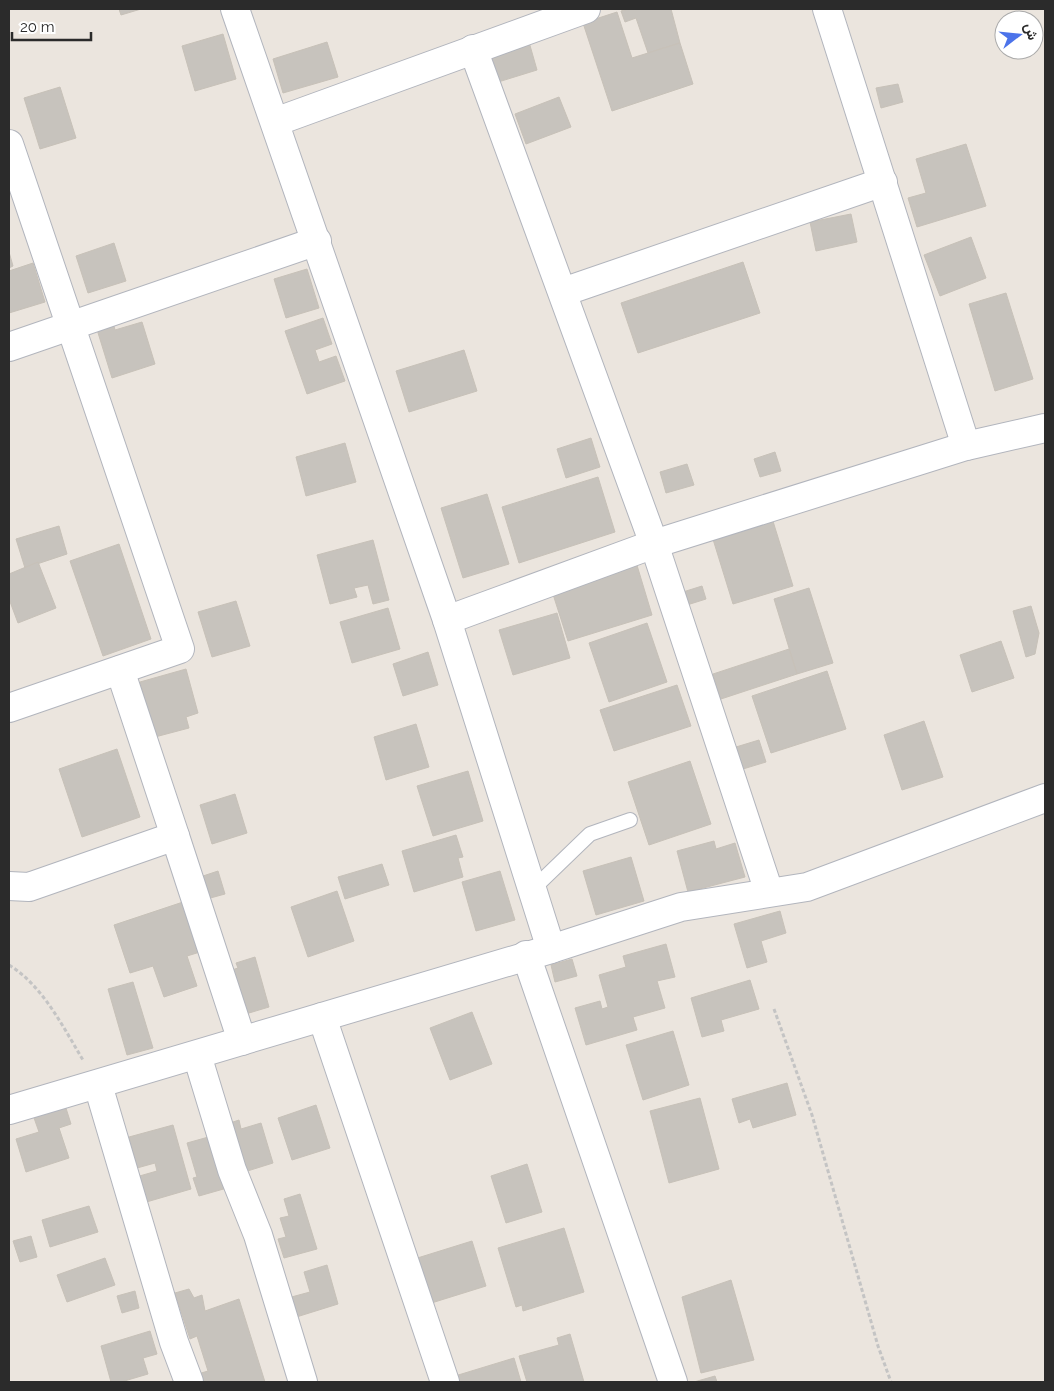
<svg xmlns="http://www.w3.org/2000/svg" width="1054" height="1391" font-family="Raleway,Vazirmatn,sans-serif">
<style>
.building{fill:#c7c3bd;stroke:#c7c1b8}
.lines{fill:none;stroke-linecap:round;stroke-linejoin:round}
.lane-casing{stroke:#b2b5bd;stroke-width:16}
.street-casing{stroke:#b2b5bd;stroke-width:30}
.path{stroke:#c4c4c4;stroke-width:3;stroke-dasharray:4 2.5;stroke-linecap:butt}
.lane{stroke:#fff;stroke-width:14}
.street{stroke:#fff;stroke-width:28}
</style>
<rect width="100%" height="100%" fill="#ebe5de"/>
<g class="building">
<path d="M119 9H141L121 15Z"/>
<path d="M628 9H671L680 43 648 53 636 18 625 22 621 11Z"/>
<path d="M617 12 632 58 680 43 693 84 612 111 583 23Z"/>
<path d="M223 34 236 79 195 91 182 46Z"/>
<path d="M327 42 338 77 283 93 273 59Z"/>
<path d="M529 42 537 70 495 83 487 55Z"/>
<path d="M898 84 903 102 881 108 876 88Z"/>
<path d="M60 87 76 138 40 149 24 98Z"/>
<path d="M559 97 571 127 526 144 515 114Z"/>
<path d="M966 144 986 206 917 227 908 198 926 193 916 159Z"/>
<path d="M851 214 857 242 816 251 810 222Z"/>
<path d="M971 237 986 278 940 296 924 255Z"/>
<path d="M114 243 126 281 88 293 76 256Z"/>
<path d="M9 252 13 266 9 268Z"/>
<path d="M743 262 760 313 638 353 621 303Z"/>
<path d="M33 263 45 302 9 313V271Z"/>
<path d="M307 269 319 308 286 318 274 279Z"/>
<path d="M1006 293 1033 379 995 391 969 304Z"/>
<path d="M112 318 115 330 142 322 155 364 112 378 95 323Z"/>
<path d="M323 318 332 344 315 350 319 362 336 356 345 381 307 394 285 331Z"/>
<path d="M464 350 477 391 409 412 396 371Z"/>
<path d="M591 438 600 467 566 478 557 449Z"/>
<path d="M345 443 356 482 306 496 296 457Z"/>
<path d="M775 452 781 471 760 477 754 459Z"/>
<path d="M687 464 694 485 666 493 660 472Z"/>
<path d="M598 477 615 532 519 563 502 507Z"/>
<path d="M487 494 509 564 463 578 441 508Z"/>
<path d="M772 518 793 586 733 604 712 536Z"/>
<path d="M59 526 67 554 25 568 16 539Z"/>
<path d="M373 540 389 600 373 604 368 585 354 588 357 597 330 604 317 555Z"/>
<path d="M119 544 151 639 103 656 70 561Z"/>
<path d="M38 562 56 608 18 623 9 599V574Z"/>
<path d="M636 562 652 615 568 641 551 588Z"/>
<path d="M702 586 706 599 687 605 683 592Z"/>
<path d="M809 588 833 663 797 674 774 599Z"/>
<path d="M236 601 250 646 212 657 198 612Z"/>
<path d="M1031 606 1039 633 1035 654 1026 657 1013 611Z"/>
<path d="M388 608 400 649 352 663 340 622Z"/>
<path d="M557 613 570 658 513 675 499 630Z"/>
<path d="M647 623 667 682 609 702 589 643Z"/>
<path d="M1001 641 1014 678 972 692 960 655Z"/>
<path d="M789 649 797 674 721 699 713 674Z"/>
<path d="M428 652 438 685 403 696 393 664Z"/>
<path d="M186 669 198 713 186 717 189 728 155 737 140 682Z"/>
<path d="M827 671 846 729 771 753 752 696Z"/>
<path d="M677 685 691 726 614 751 600 710Z"/>
<path d="M924 721 943 777 902 790 884 735Z"/>
<path d="M416 724 429 767 386 780 374 737Z"/>
<path d="M759 740 766 762 743 769 736 747Z"/>
<path d="M117 749 140 817 82 837 59 769Z"/>
<path d="M690 761 711 824 649 845 628 782Z"/>
<path d="M468 771 483 821 433 836 417 786Z"/>
<path d="M235 794 247 833 212 844 200 805Z"/>
<path d="M456 835 463 857 458 858 463 877 414 892 402 851Z"/>
<path d="M714 841 716 849 735 843 745 877 688 892 677 851Z"/>
<path d="M631 857 644 901 596 915 583 871Z"/>
<path d="M382 864 389 885 345 899 338 877Z"/>
<path d="M218 871 225 894 203 900 197 878Z"/>
<path d="M500 871 515 920 476 931 462 882Z"/>
<path d="M337 891 354 941 308 957 291 907Z"/>
<path d="M183 902 200 952 187 956 197 986 164 997 153 966 130 973 114 925Z"/>
<path d="M780 911 786 933 761 941 767 962 747 968 734 924Z"/>
<path d="M666 944 675 977 657 981 665 1008 633 1017 637 1030 586 1045 575 1008 600 1001 602 1009 608 1007 599 975 626 967 623 956Z"/>
<path d="M255 957 269 1007 239 1016 226 972 238 968 236 963Z"/>
<path d="M572 959 577 976 555 982 551 965Z"/>
<path d="M750 980 759 1009 721 1020 724 1031 702 1037 691 998Z"/>
<path d="M133 982 153 1048 127 1055 108 989Z"/>
<path d="M472 1012 492 1064 450 1080 430 1028Z"/>
<path d="M673 1031 689 1085 643 1100 626 1045Z"/>
<path d="M787 1083 796 1115 753 1128 750 1119 739 1123 732 1099Z"/>
<path d="M700 1098 719 1169 669 1183 650 1111Z"/>
<path d="M65 1105 71 1124 59 1128 69 1158 26 1172 16 1139 39 1132 33 1115Z"/>
<path d="M316 1105 330 1148 292 1160 278 1118Z"/>
<path d="M239 1120 241 1129 261 1123 273 1163 238 1174 224 1125Z"/>
<path d="M173 1125 191 1189 143 1203 136 1177 157 1171 155 1163 137 1168 129 1137Z"/>
<path d="M212 1136 227 1188 199 1196 193 1178 197 1177 187 1143Z"/>
<path d="M527 1164 542 1212 506 1223 491 1176Z"/>
<path d="M300 1194 317 1249 284 1258 278 1239 286 1237 280 1218 289 1216 284 1199Z"/>
<path d="M89 1206 98 1232 50 1247 42 1220Z"/>
<path d="M564 1228 584 1292 523 1311 522 1305 516 1307 498 1248Z"/>
<path d="M31 1236 37 1257 20 1262 13 1241Z"/>
<path d="M472 1241 486 1286 425 1305 411 1260Z"/>
<path d="M105 1258 115 1285 67 1302 57 1275Z"/>
<path d="M327 1265 338 1304 290 1319 284 1299 310 1292 304 1272Z"/>
<path d="M731 1280 754 1360 701 1373 682 1297Z"/>
<path d="M189 1289 194 1298 202 1295 205 1311 239 1299 265 1382H200L198 1374 208 1371 197 1336 190 1339 175 1293Z"/>
<path d="M135 1291 139 1308 122 1313 117 1296Z"/>
<path d="M150 1331 157 1354 143 1358 148 1374 121 1382H111L101 1346Z"/>
<path d="M570 1334 584 1382H527L519 1356 559 1345 557 1338Z"/>
<path d="M514 1358 521 1382H457L455 1376Z"/>
<path d="M715 1376 717 1382H694Z"/>
</g>
<g class="lines">
<g class="lane-casing">
<path id="lane" d="M533 889 590 834 630 820"/>
</g>
<g class="street-casing">
<g id="street">
<path d="M235 9 447 620 551 949"/>
<path d="M827 9 966 446"/>
<path d="M473 49 654 544 769 892"/>
<path d="M275 122 586 9"/>
<path d="M9 144 180 649 9 708"/>
<path d="M563 292 883 182"/>
<path d="M9 347 317 241"/>
<path d="M447 620 654 544 966 446 1045 428"/>
<path d="M120 670 175 836"/>
<path d="M9 886 29 887 175 836 242 1041"/>
<path d="M526 955 673 1382"/>
<path d="M322 1017 445 1382"/>
<path d="M197 1055 232 1170 258 1235 303 1382"/>
<path d="M98 1085 174 1342 189 1382"/>
<path d="M9 1110 551 949 681 907 807 887 1045 798"/>
</g>
</g>
<g class="path">
<path d="M9 965C43 986 63 1027 83 1060"/>
<path d="M774 1009 812 1115 878 1346 891 1382"/>
</g>
<use href="#lane" class="lane"/>
<use href="#street" class="street"/>
</g>
<rect width="1054" height="1391" fill="none" stroke="#2b2b2b" stroke-width="20"/>
<g transform="translate(1019 35) rotate(74)"><circle r="24" fill="#ffffff" stroke="#aaaaaa"/>
<path d="M0-4L9 19L0 12L-9 19Z" fill="#4c73ea"/>
<text y="-8" font-size="14" font-weight="bold" text-anchor="middle" fill="#2b2b2b">ش</text>
</g>
<path d="M12 32v8h79v-8" fill="none" stroke="#2b2b2b" stroke-width="2.5"/>
<text x="20" y="32" font-size="15" fill="#2b2b2b" stroke="#ffffff" stroke-width="4" paint-order="stroke">20 m</text>
</svg>
